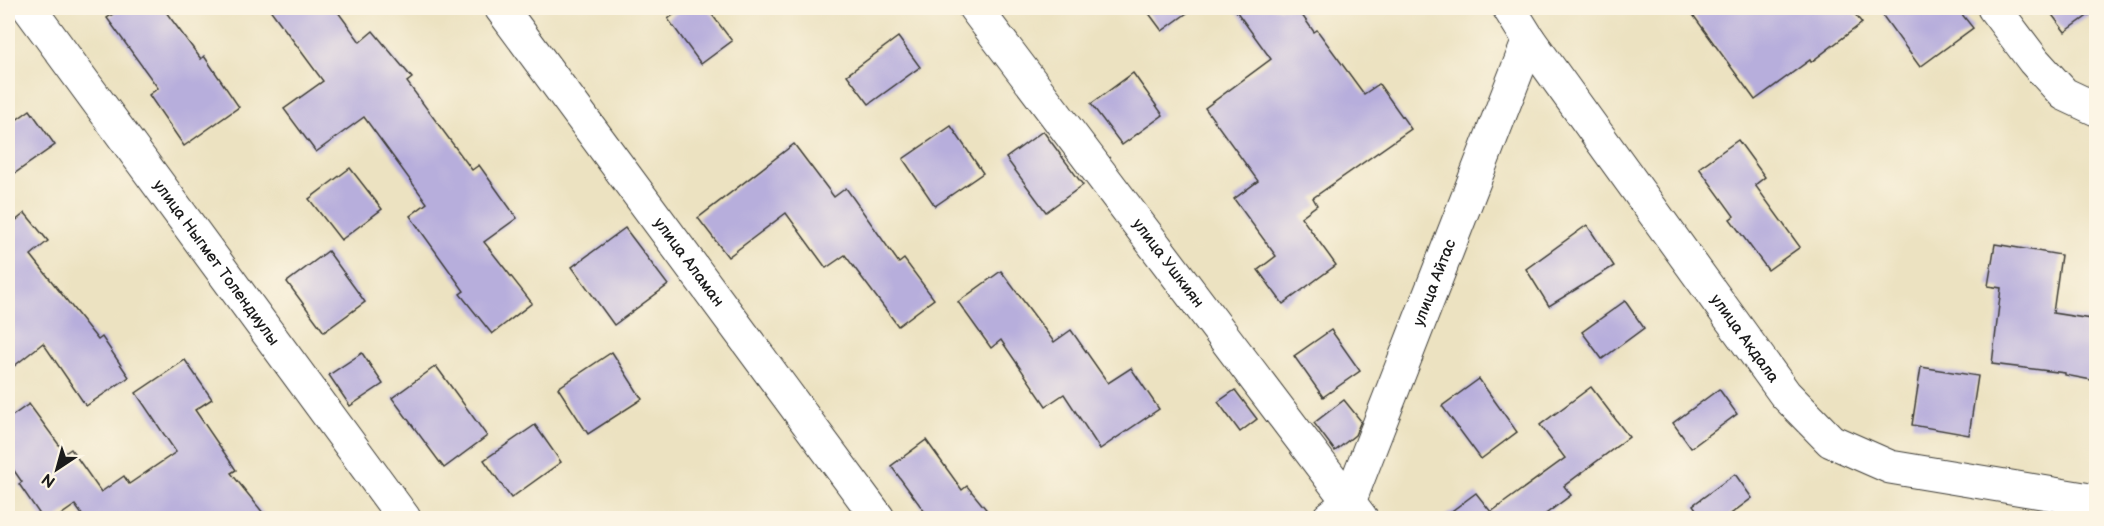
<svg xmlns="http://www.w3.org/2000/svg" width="2104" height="526" font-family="'Balsamiq Sans',sans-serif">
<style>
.building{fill:#b7aedc}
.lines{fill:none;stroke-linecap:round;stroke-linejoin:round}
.minor-casing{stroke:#3b3a35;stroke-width:35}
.minor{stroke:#fff;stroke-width:33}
.labels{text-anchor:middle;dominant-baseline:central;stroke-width:4.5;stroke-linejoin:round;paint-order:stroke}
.street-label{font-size:16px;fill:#1c1c1c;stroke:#fcf5e5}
</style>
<rect width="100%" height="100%" fill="#fcf5e5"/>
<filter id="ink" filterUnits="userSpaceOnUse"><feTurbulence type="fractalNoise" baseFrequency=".0167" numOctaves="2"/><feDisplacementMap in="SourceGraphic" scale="12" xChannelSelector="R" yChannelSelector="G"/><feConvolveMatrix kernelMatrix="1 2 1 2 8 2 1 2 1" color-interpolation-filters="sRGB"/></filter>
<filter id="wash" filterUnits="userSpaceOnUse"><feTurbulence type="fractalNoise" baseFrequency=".008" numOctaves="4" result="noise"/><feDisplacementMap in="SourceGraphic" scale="24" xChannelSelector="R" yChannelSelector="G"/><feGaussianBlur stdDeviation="1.35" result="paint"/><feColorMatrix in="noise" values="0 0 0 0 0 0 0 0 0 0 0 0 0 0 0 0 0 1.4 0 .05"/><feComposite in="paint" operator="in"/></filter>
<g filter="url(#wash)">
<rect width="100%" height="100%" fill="#ece2c1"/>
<g id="blocks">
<g class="building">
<path d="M122 8H163L201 59 204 56 239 107 184 146 149 95 158 88 107 18Z"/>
<path d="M269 8H335L360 42 373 31 412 78 407 82 472 170 479 165 517 218 484 242 532 303 492 334 460 294 464 291 410 216 427 203 364 117 316 152 284 109 323 81Z"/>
<path d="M683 8H707L732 41 701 64 668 19Z"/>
<path d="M1145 8H1194L1162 31Z"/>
<path d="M1234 8H1297L1314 32 1317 30 1364 94 1379 84 1411 129 1313 198 1317 205 1301 217 1336 265 1283 304 1258 270 1276 256 1234 199 1258 181 1205 108 1271 59Z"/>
<path d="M1688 8H1850L1862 23 1811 62 1810 60 1755 100Z"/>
<path d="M1894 8H1957L1973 28 1920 67 1883 16Z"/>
<path d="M2047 8H2097V9L2065 32Z"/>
<path d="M898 37 920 67 869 104 847 75Z"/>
<path d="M1133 73 1163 115 1122 145 1091 104Z"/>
<path d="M30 110 55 145 8 178V126Z"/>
<path d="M951 126 983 173 935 206 903 159Z"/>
<path d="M1043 131 1083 185 1046 212 1006 158Z"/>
<path d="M1738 140 1765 177 1755 185 1800 247 1768 270 1730 219 1734 216 1699 168Z"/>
<path d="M794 144 834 197 846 188 899 263 904 259 934 299 898 326 845 255 826 268 786 213 728 257 698 218Z"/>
<path d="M350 168 382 209 341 240 309 199Z"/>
<path d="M25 213 48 241 31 255 98 340 102 337 129 377 86 406 43 343 8 371V227Z"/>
<path d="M1587 225 1614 266 1549 306 1526 269Z"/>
<path d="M625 228 668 285 614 325 572 267Z"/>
<path d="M1995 244 2061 255 2053 313 2097 320V381L2065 375V373L1992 364 2001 288 1988 286Z"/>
<path d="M328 251 365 302 324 332 287 282Z"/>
<path d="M1001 271 1054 342 1071 330 1108 383 1131 368 1159 409 1100 449 1064 394 1046 406 1001 340 991 348 958 302Z"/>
<path d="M1625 301 1644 328 1602 359 1582 332Z"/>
<path d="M1331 330 1360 371 1323 397 1294 356Z"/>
<path d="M612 352 642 399 588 434 558 388Z"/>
<path d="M362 353 383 384 350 406 329 375Z"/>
<path d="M185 360 212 399 195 410 236 470 231 473 268 519H85L75 505 55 519H43L19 484 22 482 8 462V419L29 404 65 453 71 449 101 492 124 476 129 484 176 452 136 393Z"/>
<path d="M436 366 487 436 444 468 392 398Z"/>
<path d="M1921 367 1978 376 1969 435 1912 425Z"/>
<path d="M1479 379 1517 432 1481 459 1442 406Z"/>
<path d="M1591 387 1629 437 1564 486 1571 495 1539 519H1441L1476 493 1491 512 1565 458 1540 425Z"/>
<path d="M1719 389 1737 414 1691 448 1673 423Z"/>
<path d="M1235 390 1257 419 1240 432 1218 402Z"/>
<path d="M1344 400 1361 421 1355 435 1335 451 1314 423Z"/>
<path d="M535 425 561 462 511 498 484 460Z"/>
<path d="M926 440 962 490 967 486 994 519H930L891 466Z"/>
<path d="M1735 474 1752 498 1724 519H1703L1693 505Z"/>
</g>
</g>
</g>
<g filter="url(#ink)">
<use href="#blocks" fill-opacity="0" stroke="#3b3a35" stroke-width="1.5"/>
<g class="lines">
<g class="minor-casing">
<g id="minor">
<path id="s1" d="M29 8 404 518"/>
<path id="s2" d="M501 8 878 518"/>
<path id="s3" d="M975 8 1361 518"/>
<path id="s4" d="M1509 8 1529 40 1785 394 1831 441 1890 467 2096 501"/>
<path d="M1994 8 2034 61 2064 94 2096 109"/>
<path id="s5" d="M1329 518 1349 502 1529 40"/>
</g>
</g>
<use href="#minor" class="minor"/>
</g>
</g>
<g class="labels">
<g class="street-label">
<text stroke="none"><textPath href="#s1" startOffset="316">улица Ныгмет Толендиулы</textPath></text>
<text stroke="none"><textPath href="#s2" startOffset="316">улица Аламан</textPath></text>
<text stroke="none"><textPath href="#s3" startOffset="320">улица Ушкиян</textPath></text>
<text stroke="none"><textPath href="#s5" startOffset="261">улица Айтас</textPath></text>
<text stroke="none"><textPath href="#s4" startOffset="406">улица Акдала</textPath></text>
</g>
</g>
<rect width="2104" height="526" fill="none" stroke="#fcf5e5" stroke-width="30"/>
<g transform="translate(57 469) rotate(216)" stroke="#fcf5e5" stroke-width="4.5" paint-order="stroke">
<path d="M0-4.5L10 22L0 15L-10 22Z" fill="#1c1c1c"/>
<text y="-9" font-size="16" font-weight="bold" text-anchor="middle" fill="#1c1c1c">N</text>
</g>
</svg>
